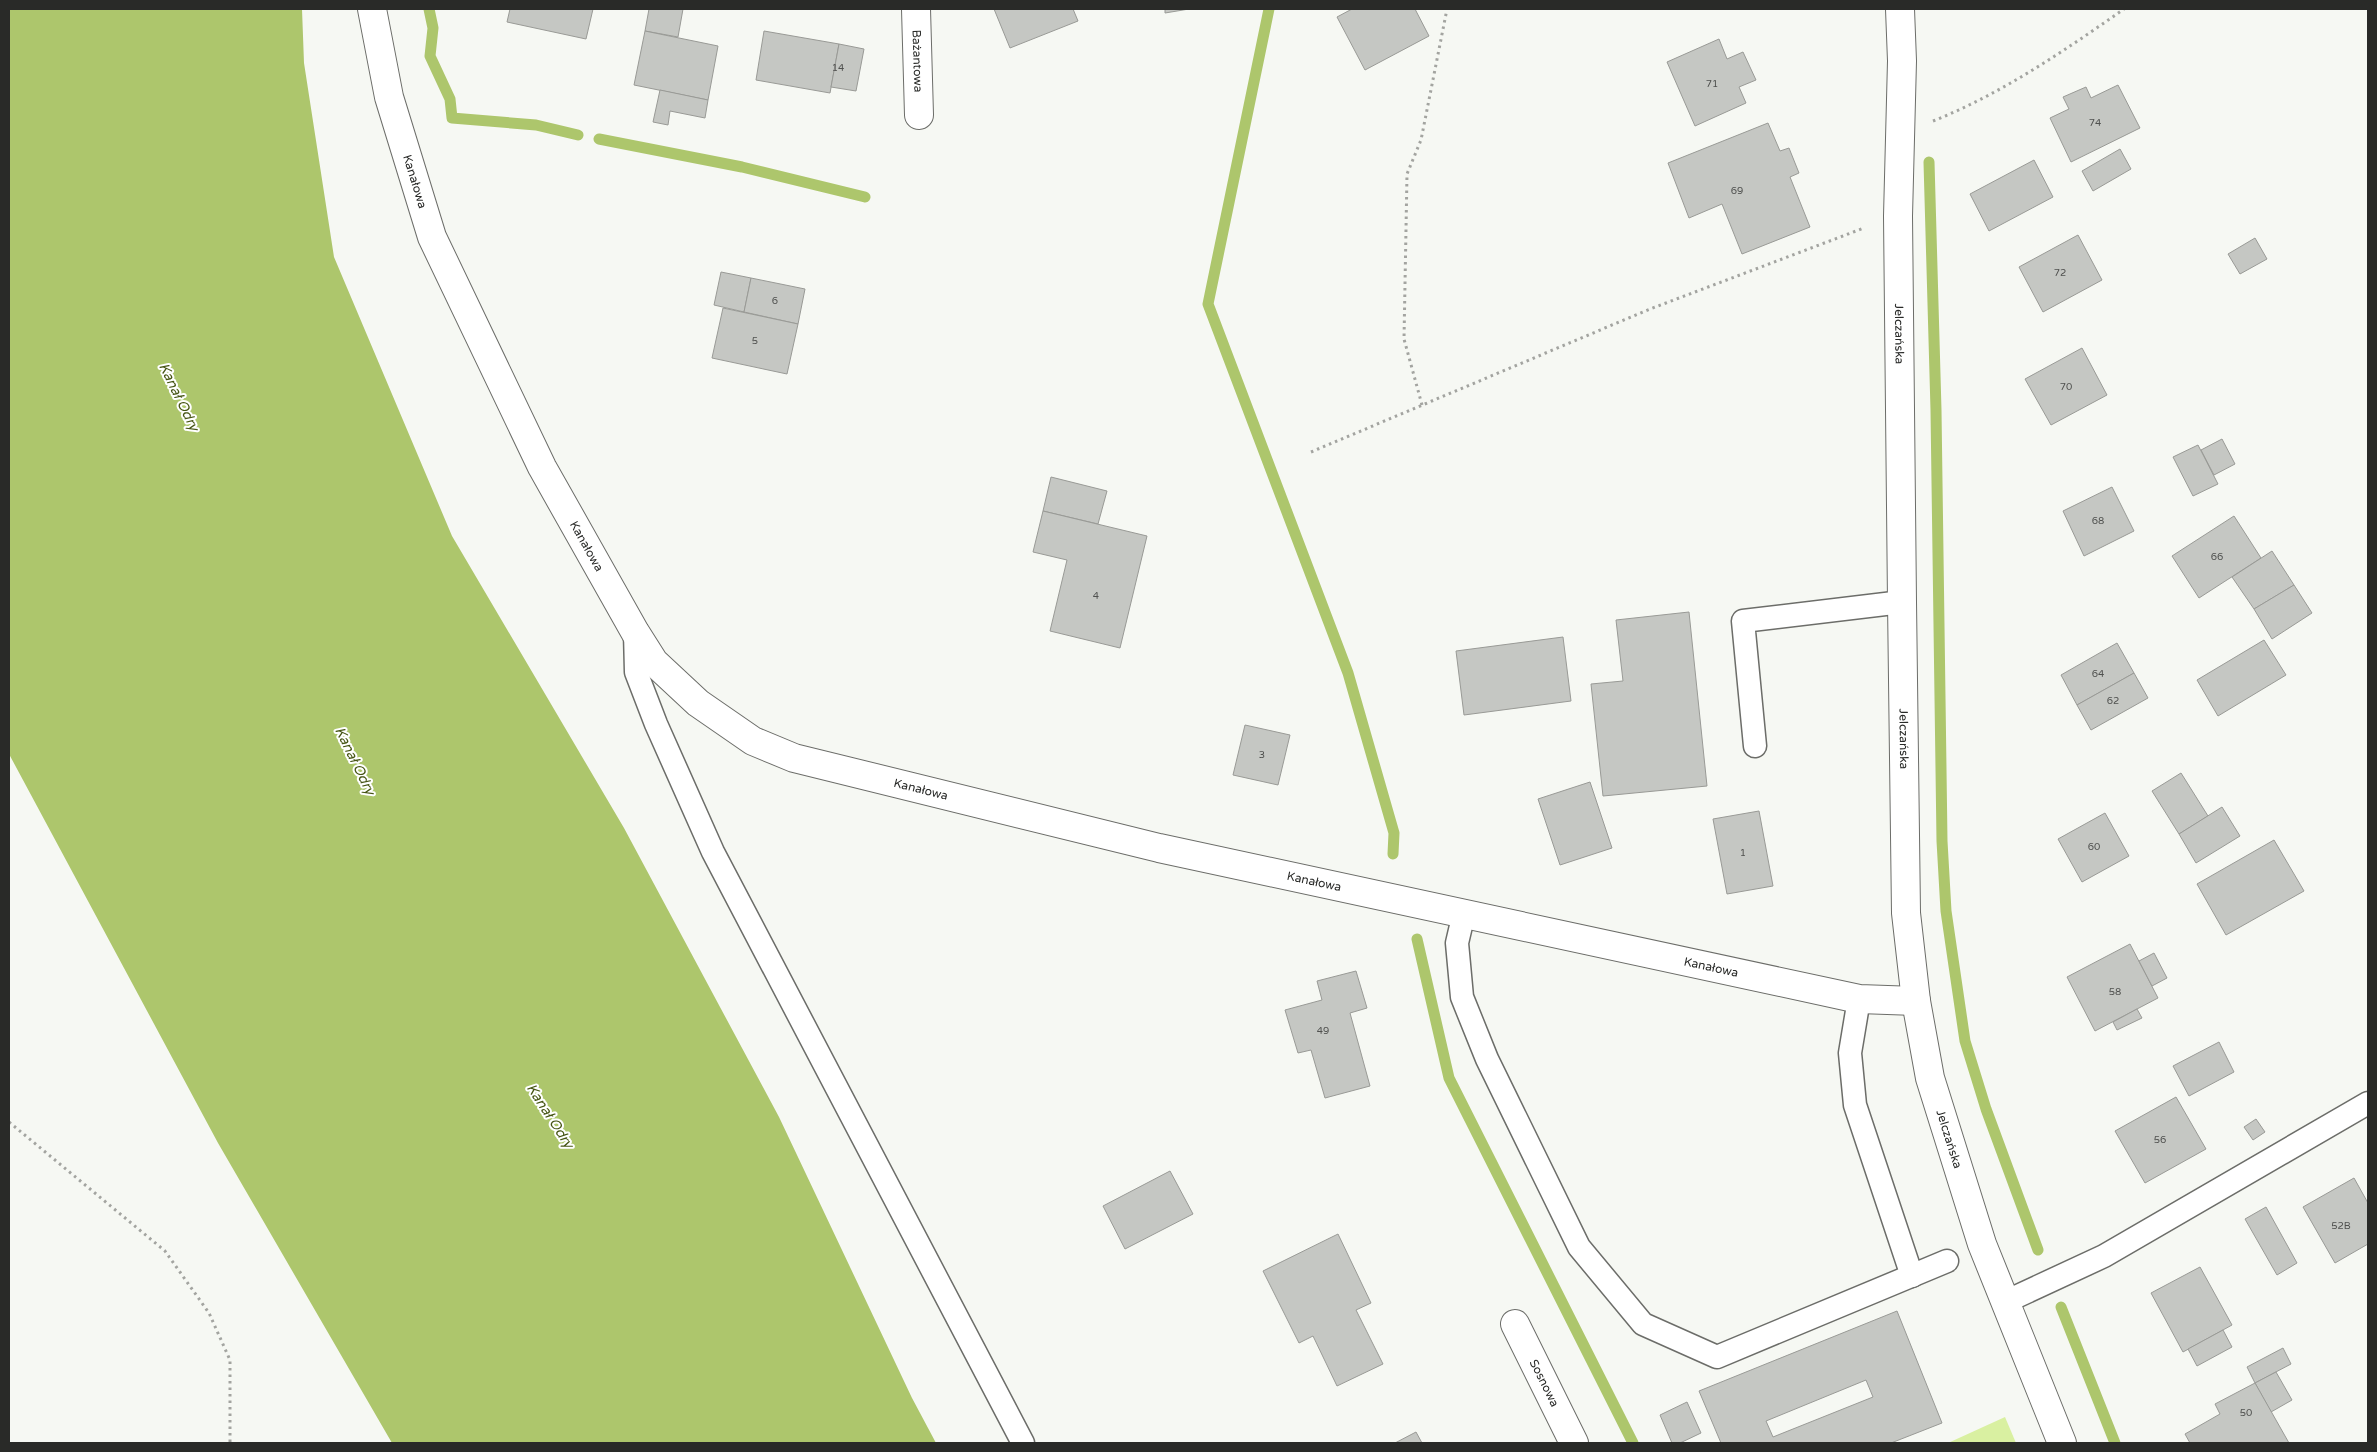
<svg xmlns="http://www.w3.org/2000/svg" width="2377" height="1452" font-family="'Varela Round',sans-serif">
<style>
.green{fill:#d9f0a1}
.water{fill:#adc66c}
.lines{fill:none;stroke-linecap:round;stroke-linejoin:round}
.stream{stroke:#adc66c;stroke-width:11}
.building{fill:#c5c7c3;stroke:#999a96;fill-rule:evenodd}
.service-casing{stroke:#6c6d69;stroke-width:25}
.minor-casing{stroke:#6c6d69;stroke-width:30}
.secondary-casing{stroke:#6c6d69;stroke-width:30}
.path{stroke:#a3a4a0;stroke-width:3;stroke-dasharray:2.5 4;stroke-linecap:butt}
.service{stroke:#fff;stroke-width:22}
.minor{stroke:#fff;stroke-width:28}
.secondary{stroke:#fff;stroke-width:28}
.labels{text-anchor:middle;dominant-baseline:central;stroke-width:4;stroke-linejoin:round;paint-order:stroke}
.number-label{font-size:10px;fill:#50514f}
.street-label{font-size:12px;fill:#292a28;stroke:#fff}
.water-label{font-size:14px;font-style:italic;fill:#465514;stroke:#fff}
</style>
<rect width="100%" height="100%" fill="#f6f8f3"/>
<path class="green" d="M2005 1417 2016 1443H1948Z"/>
<path class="water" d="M9 9H302L304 63 334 257 452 536 624 828 779 1117 912 1398 936 1443H392L218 1143 9 754Z"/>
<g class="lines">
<g class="stream">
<path d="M429 9 433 28 430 56 450 99 452 118 536 125 578 135"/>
<path d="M1269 9 1208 304 1348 673 1394 833 1393 854"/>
<path d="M599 139 742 167 865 197"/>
<path d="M1929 162 1936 410 1942 841 1946 911 1965 1041 1986 1109 2038 1250"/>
<path d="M1417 939 1449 1078 1633 1443"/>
<path d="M2061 1307 2115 1443"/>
</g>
</g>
<g class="building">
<path d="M510 9H593L586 39 507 22Z"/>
<path d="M649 9H683L678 37 645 31Z"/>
<path d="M994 9H1073L1078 21 1010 48Z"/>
<path d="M1165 9H1189L1165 13Z"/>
<path d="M1352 9H1415L1429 36 1365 70 1337 17Z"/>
<path d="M645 31 718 46 708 100 634 85Z"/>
<path d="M764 31 839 44 830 93 756 80Z"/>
<path d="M1719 39 1727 59 1743 52 1756 80 1739 87 1746 103 1695 126 1667 62Z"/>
<path d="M839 44 864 49 856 91 831 87Z"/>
<path d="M2118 85 2140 128 2071 162 2050 118 2069 109 2063 97 2086 87 2091 98Z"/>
<path d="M660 90 708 100 705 118 670 111 668 125 653 122Z"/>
<path d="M1768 123 1780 151 1789 148 1799 173 1790 177 1810 227 1742 254 1722 204 1689 218 1668 163Z"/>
<path d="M2120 149 2131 169 2093 191 2082 171Z"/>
<path d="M2034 160 2053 197 1989 231 1970 194Z"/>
<path d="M2078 235 2102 280 2043 312 2019 267Z"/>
<path d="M2255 238 2267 259 2240 274 2228 254Z"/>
<path d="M721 272 751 278 744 312 714 305Z"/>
<path d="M751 278 805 289 798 324 744 312Z"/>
<path d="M723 308 798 324 787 374 712 358Z"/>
<path d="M2082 348 2107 395 2051 425 2025 379Z"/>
<path d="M2222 439 2235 464 2214 475 2201 450Z"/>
<path d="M2198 445 2218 484 2193 496 2173 457Z"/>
<path d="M1051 477 1107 491 1098 524 1043 511Z"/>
<path d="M2112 487 2134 531 2084 556 2063 511Z"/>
<path d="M1043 511 1147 536 1120 648 1050 631 1067 560 1033 552Z"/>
<path d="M2234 516 2261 558 2199 598 2172 556Z"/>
<path d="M2272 551 2294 585 2254 609 2232 577Z"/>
<path d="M2294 585 2312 613 2272 639 2254 609Z"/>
<path d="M1689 612 1707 786 1603 796 1591 684 1623 681 1616 620Z"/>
<path d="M1563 637 1571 701 1464 715 1456 651Z"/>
<path d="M2264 640 2286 675 2218 716 2197 680Z"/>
<path d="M2117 643 2134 673 2077 705 2061 675Z"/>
<path d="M2134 673 2148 698 2091 730 2077 705Z"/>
<path d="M1245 725 1290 735 1278 785 1233 775Z"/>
<path d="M2181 773 2208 816 2179 834 2152 791Z"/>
<path d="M1590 782 1612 848 1560 865 1538 799Z"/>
<path d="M2222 807 2240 836 2196 863 2179 834Z"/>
<path d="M1759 811 1773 886 1727 894 1713 819Z"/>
<path d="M2105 813 2129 856 2082 882 2058 839Z"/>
<path d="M2274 840 2304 891 2226 935 2197 884Z"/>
<path d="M2130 944 2158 998 2095 1031 2067 977Z"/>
<path d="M2154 953 2167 978 2152 986 2139 961Z"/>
<path d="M1356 971 1367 1008 1350 1013 1370 1086 1325 1098 1311 1050 1298 1053 1285 1010 1322 1000 1317 981Z"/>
<path d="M2137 1009 2142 1018 2117 1030 2113 1022Z"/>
<path d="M2219 1042 2234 1072 2189 1096 2173 1066Z"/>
<path d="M2176 1097 2206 1149 2145 1183 2115 1131Z"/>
<path d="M2256 1119 2265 1132 2253 1140 2244 1127Z"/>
<path d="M1170 1171 1193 1214 1125 1249 1103 1206Z"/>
<path d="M2354 1178 2368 1203V1244L2335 1263 2303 1207Z"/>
<path d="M2266 1207 2297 1263 2277 1275 2245 1219Z"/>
<path d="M1338 1234 1371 1303 1356 1310 1383 1364 1337 1386 1313 1336 1299 1343 1263 1271Z"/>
<path d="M2200 1267 2232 1325 2183 1352 2151 1293Z"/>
<path d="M1897 1311 1942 1423 1891 1443H1721L1699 1391ZM1866 1380 1873 1397 1773 1437 1766 1421Z"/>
<path d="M2223 1330 2232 1347 2197 1366 2188 1349Z"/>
<path d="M2283 1348 2291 1364 2255 1383 2247 1367Z"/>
<path d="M2276 1372 2292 1400 2271 1412 2255 1383Z"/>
<path d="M2255 1383 2289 1443H2190L2185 1434 2220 1414 2215 1404Z"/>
<path d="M1687 1402 1701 1433 1680 1443H1672L1660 1415Z"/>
<path d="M1416 1432 1422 1443H1395Z"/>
</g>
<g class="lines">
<g class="service-casing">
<g id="service">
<path d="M635 632 636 672 656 724 713 852 1023 1443"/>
<path d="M1755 746 1743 621 1902 602"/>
<path d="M1464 913 1457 943 1462 997 1487 1059 1579 1247 1643 1324 1717 1357 1947 1261"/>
<path d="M1859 999 1850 1053 1855 1105 1912 1276"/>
<path d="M2005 1302 2104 1256 2368 1103"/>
</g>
</g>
<g class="minor-casing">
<g id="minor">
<path id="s1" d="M372 9 389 97 432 237 542 467 635 632 654 662 698 703 753 741 794 758 1159 848 1859 999 1916 1001"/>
<path id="s2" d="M916 9 919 115"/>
<path id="s3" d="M1515 1324 1574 1443"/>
</g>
</g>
<g class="secondary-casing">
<g id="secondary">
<path id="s4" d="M1900 9 1902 61 1898 216 1902 602 1906 913 1916 1001 1930 1078 1982 1244 2062 1443"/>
</g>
</g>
<g class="path">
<path d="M1933 121C2001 94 2064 51 2124 9"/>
<path d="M1422 405 1404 339 1407 174 1421 140 1447 9"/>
<path d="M1311 452 1650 309 1864 228"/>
<path d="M9 1122 165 1251 209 1313 230 1360V1443"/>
</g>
<use href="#service" class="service"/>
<use href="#minor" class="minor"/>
<use href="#secondary" class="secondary"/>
</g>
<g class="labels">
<g class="number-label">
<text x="838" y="68">14</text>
<text x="1712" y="84">71</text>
<text x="2095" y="123">74</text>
<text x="1737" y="191">69</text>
<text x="2060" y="273">72</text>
<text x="775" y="301">6</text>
<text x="755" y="341">5</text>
<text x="2066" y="387">70</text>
<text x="2098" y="521">68</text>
<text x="2217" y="557">66</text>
<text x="1096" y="596">4</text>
<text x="2098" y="674">64</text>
<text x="2113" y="701">62</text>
<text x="1262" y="755">3</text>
<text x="2094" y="847">60</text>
<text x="1743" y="853">1</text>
<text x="2115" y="992">58</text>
<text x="1323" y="1031">49</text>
<text x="2160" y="1140">56</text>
<text x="2341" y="1226">52B</text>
<text x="2246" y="1413">50</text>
</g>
<g class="street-label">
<text stroke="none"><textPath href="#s2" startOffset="52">Bażantowa</textPath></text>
<text stroke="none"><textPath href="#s1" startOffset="178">Kanałowa</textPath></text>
<text stroke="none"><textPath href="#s4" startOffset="325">Jelczańska</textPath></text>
<text stroke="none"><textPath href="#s1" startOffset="582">Kanałowa</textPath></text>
<text stroke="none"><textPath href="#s4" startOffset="730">Jelczańska</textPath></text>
<text stroke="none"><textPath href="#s1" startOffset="1018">Kanałowa</textPath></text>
<text stroke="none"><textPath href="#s1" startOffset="1422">Kanałowa</textPath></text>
<text stroke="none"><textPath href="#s1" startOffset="1828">Kanałowa</textPath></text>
<text stroke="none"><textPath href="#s4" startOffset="1135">Jelczańska</textPath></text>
<text stroke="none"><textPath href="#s3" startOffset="66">Sosnowa</textPath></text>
</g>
<g class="water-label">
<text transform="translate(179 397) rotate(64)">Kanał Odry</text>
<text transform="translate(355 761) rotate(64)">Kanał Odry</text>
<text transform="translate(550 1116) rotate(57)">Kanał Odry</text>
</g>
</g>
<rect width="2377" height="1452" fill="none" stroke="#292a28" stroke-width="20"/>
</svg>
